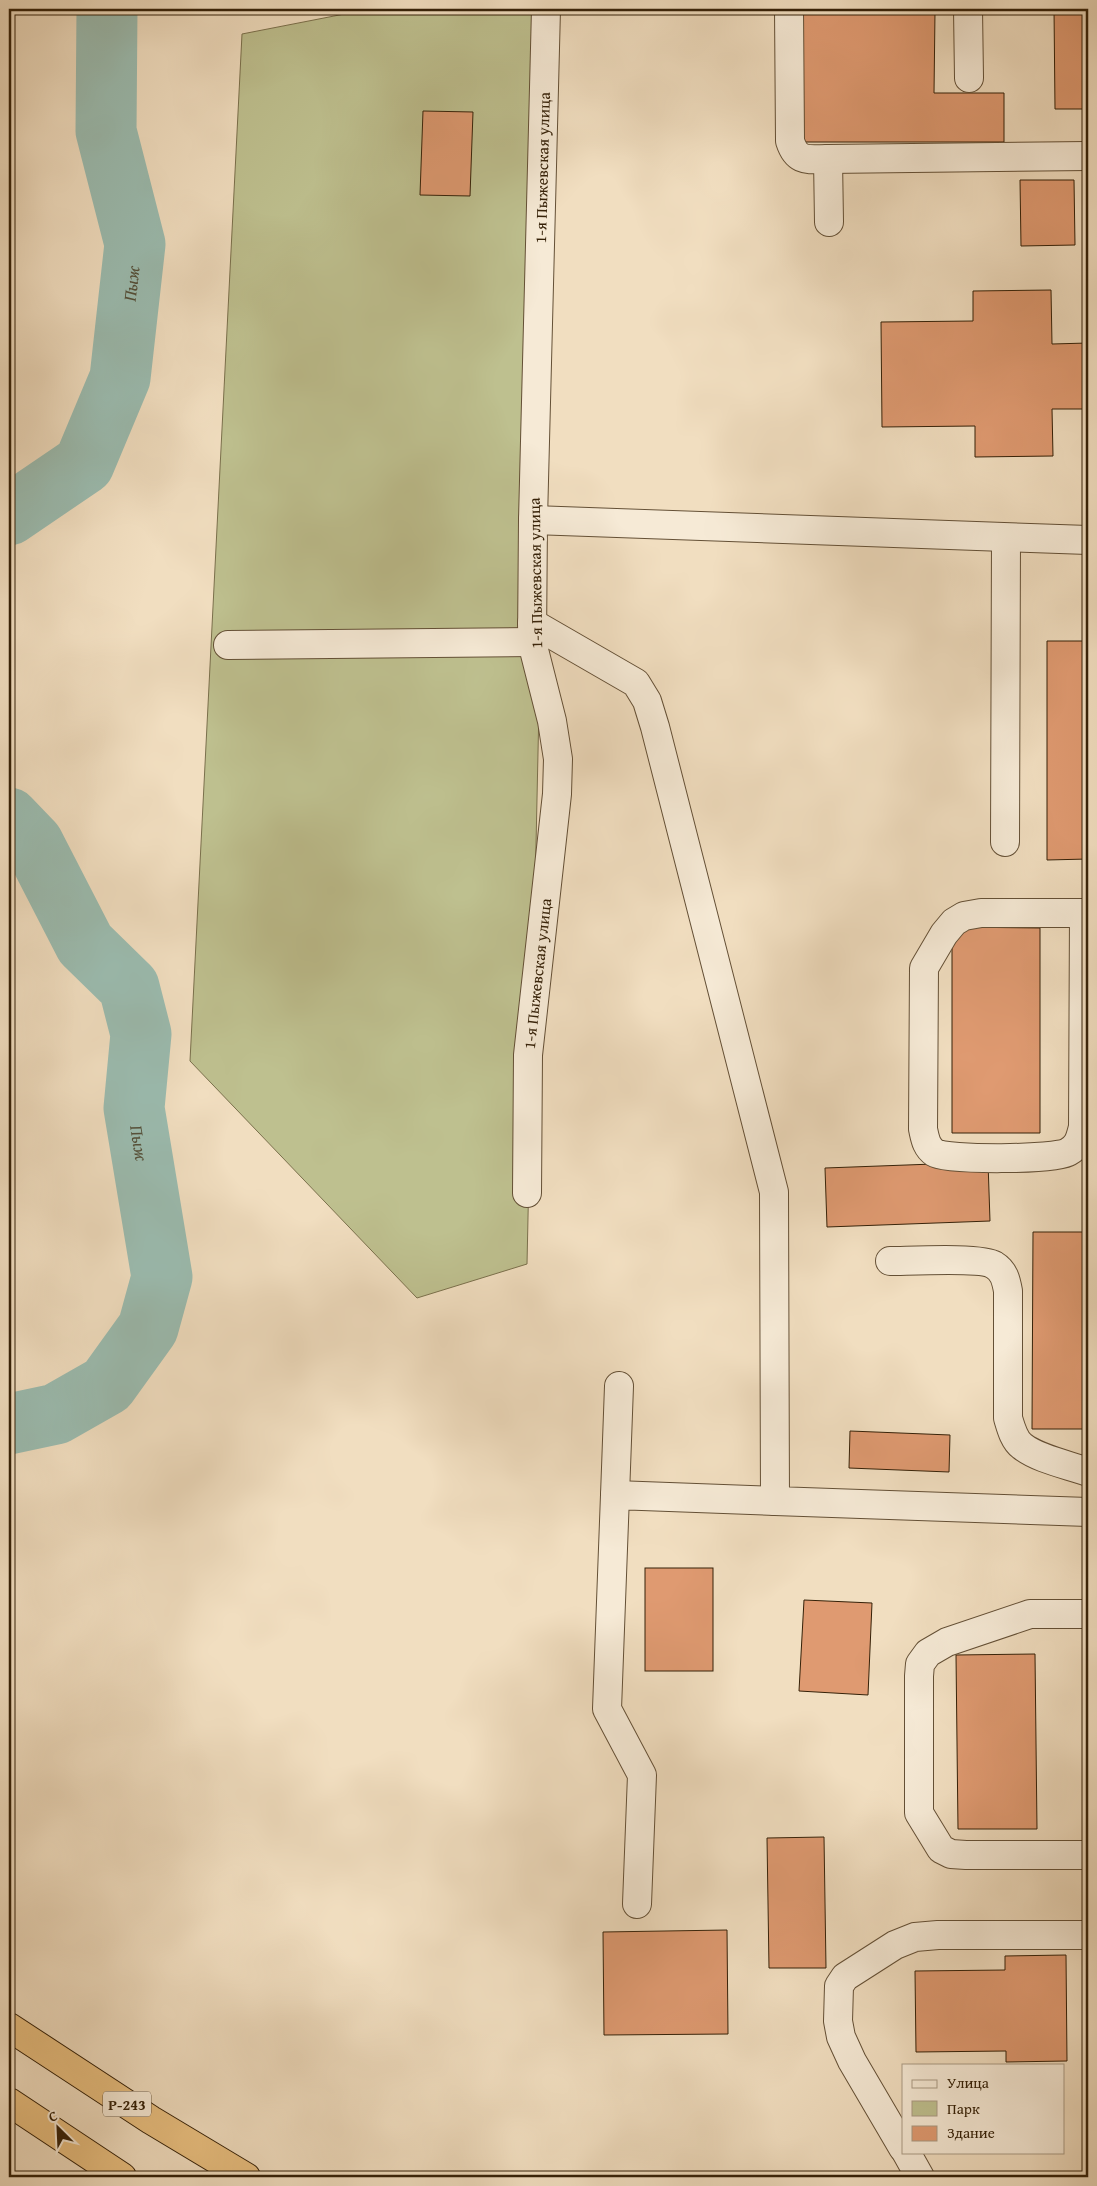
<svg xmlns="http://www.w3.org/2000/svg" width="1097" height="2186" font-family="'Gentium Book Plus',serif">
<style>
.green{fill:#bec08f;stroke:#7a704c}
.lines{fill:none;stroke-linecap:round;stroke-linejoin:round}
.river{stroke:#9bbcb0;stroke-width:61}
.building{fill:#df9a71;stroke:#352108}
.minor-casing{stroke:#645036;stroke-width:30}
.highway-casing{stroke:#352108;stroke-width:30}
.minor{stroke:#f6ead6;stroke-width:28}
.highway{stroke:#e8bf80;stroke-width:28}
.labels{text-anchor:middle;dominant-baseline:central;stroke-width:5;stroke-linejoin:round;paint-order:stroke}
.shield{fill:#f6ead6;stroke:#6f5d46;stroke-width:1}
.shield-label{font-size:15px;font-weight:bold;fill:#352108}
.street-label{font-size:16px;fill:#352108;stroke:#f6ead6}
.water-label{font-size:18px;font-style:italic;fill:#54503a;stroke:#f6ead6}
</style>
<rect width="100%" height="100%" fill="#f1dec0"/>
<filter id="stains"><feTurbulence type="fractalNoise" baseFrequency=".004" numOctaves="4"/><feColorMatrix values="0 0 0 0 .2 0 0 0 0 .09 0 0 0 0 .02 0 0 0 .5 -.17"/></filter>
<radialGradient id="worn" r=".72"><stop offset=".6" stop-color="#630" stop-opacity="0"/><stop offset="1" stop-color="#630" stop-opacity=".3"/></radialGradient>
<path class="green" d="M370 9H554L527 1264 417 1298 190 1061 242 34Z"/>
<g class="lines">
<g class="river">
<path id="s1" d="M9 515 84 464 120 378 135 244 106 131 107 9"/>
<path id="s2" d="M9 818 33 843 85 944 129 987 141 1034 134 1108 162 1277 148 1328 107 1385 56 1414 9 1424"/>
</g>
</g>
<g class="building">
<path d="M793 9H908V12H935L934 93H1004V142H793Z"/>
<path d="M1054 9H1088V109H1055Z"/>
<path d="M423 111 473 112 470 196 420 195Z"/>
<path d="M1020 180H1074L1075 245 1021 246Z"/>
<path d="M1051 290 1052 344 1088 343V409H1052L1053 456 975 457V426L882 427 881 322 973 321V291Z"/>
<path d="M1047 641H1088V859L1047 860Z"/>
<path d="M952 927 1040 928V1133H952Z"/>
<path d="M988 1162 990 1221 827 1227 825 1168Z"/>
<path d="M1033 1232H1088V1429H1032Z"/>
<path d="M850 1431 950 1435 949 1472 849 1468Z"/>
<rect x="645" y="1568" width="68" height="103"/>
<path d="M804 1600 872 1603 868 1695 799 1691Z"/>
<path d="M1035 1654 1037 1829H958L956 1655Z"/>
<path d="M824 1837 826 1968H769L767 1838Z"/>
<path d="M727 1930 728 2034 604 2035 603 1932Z"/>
<path d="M1066 1955 1067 2061 1006 2062V2051L916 2052 915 1971 1005 1970V1956Z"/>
</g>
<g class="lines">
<g class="minor-casing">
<g id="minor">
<path d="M789 9 790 141C797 163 808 159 828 159L1088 156"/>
<path d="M968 9 969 78"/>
<path d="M828 159 829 222"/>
<path d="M533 520 1088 540"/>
<path d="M532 623 636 683 647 701 655 727 774 1192 775 1501 1088 1512"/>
<path d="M228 645 532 642"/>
<path d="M1005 842 1006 538"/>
<path d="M1084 913 1083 1127C1080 1138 1079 1146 1068 1152 1057 1160 945 1160 935 1153 926 1147 925 1138 923 1129L924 968 944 934 954 922 964 916 981 913H1088"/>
<path id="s3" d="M527 1193 528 1055 557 794 558 759 552 721 532 642 533 520 546 9"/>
<path d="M890 1261C908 1261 982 1257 994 1265 1004 1271 1006 1280 1008 1291V1418C1011 1428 1014 1440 1022 1446 1038 1459 1069 1465 1088 1472"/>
<path d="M615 1495 619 1386"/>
<path d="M1088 1614H1030L947 1642 928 1653 920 1664 919 1676V1813L941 1849 951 1854 966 1855H1088"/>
<path d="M637 1904 642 1775 607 1709 615 1495 775 1501"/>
<path d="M903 2148 852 2061 841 2037 838 2021 839 1986 845 1977 895 1945 915 1937 938 1935H1088"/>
<path d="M906 2152 920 2177"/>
</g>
</g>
<g class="highway-casing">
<g id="highway">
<path d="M9 2027 151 2120 246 2177"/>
<path d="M9 2102 122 2177"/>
</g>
</g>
<use href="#minor" class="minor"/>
<use href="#highway" class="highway"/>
</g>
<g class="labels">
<rect class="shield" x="103" y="2091.5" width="48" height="25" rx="4"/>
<g class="shield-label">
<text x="127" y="2104">Р-243</text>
</g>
<g class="street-label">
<text stroke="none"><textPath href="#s3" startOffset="1030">1-я Пыжевская улица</textPath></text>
<text transform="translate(535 573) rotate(-91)">1-я Пыжевская улица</text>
<text stroke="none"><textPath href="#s3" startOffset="220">1-я Пыжевская улица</textPath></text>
</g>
<g class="water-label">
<text stroke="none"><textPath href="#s1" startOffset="279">Пыж</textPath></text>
<text stroke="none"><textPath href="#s2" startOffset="368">Пыж</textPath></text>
</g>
</g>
<rect width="1097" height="2186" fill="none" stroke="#f1dec0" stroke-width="30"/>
<rect x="10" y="10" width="1077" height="2166" fill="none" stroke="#352108" stroke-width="2.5"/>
<rect x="15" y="15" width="1067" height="2156" fill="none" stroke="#352108"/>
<rect x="902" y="2064" width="162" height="90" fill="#f6ead6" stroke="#a99a84"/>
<rect x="912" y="2080" width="25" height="8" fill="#f6ead6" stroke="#a99a84"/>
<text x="947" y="2088" font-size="15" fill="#352108">Улица</text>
<rect x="912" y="2101" width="25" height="15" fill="#bec08f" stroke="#a99a84"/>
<text x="947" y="2114" font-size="15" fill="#352108">Парк</text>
<rect x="912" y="2126" width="25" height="15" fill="#df9a71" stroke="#a99a84"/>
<text x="947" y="2138" font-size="15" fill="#352108">Здание</text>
<g transform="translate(58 2128) rotate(336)" stroke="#f6ead6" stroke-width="4" paint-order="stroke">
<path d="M0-4L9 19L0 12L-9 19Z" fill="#352108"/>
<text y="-8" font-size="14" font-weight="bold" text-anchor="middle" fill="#352108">С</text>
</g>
<rect width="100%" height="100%" filter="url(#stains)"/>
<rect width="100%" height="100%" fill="url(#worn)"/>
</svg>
